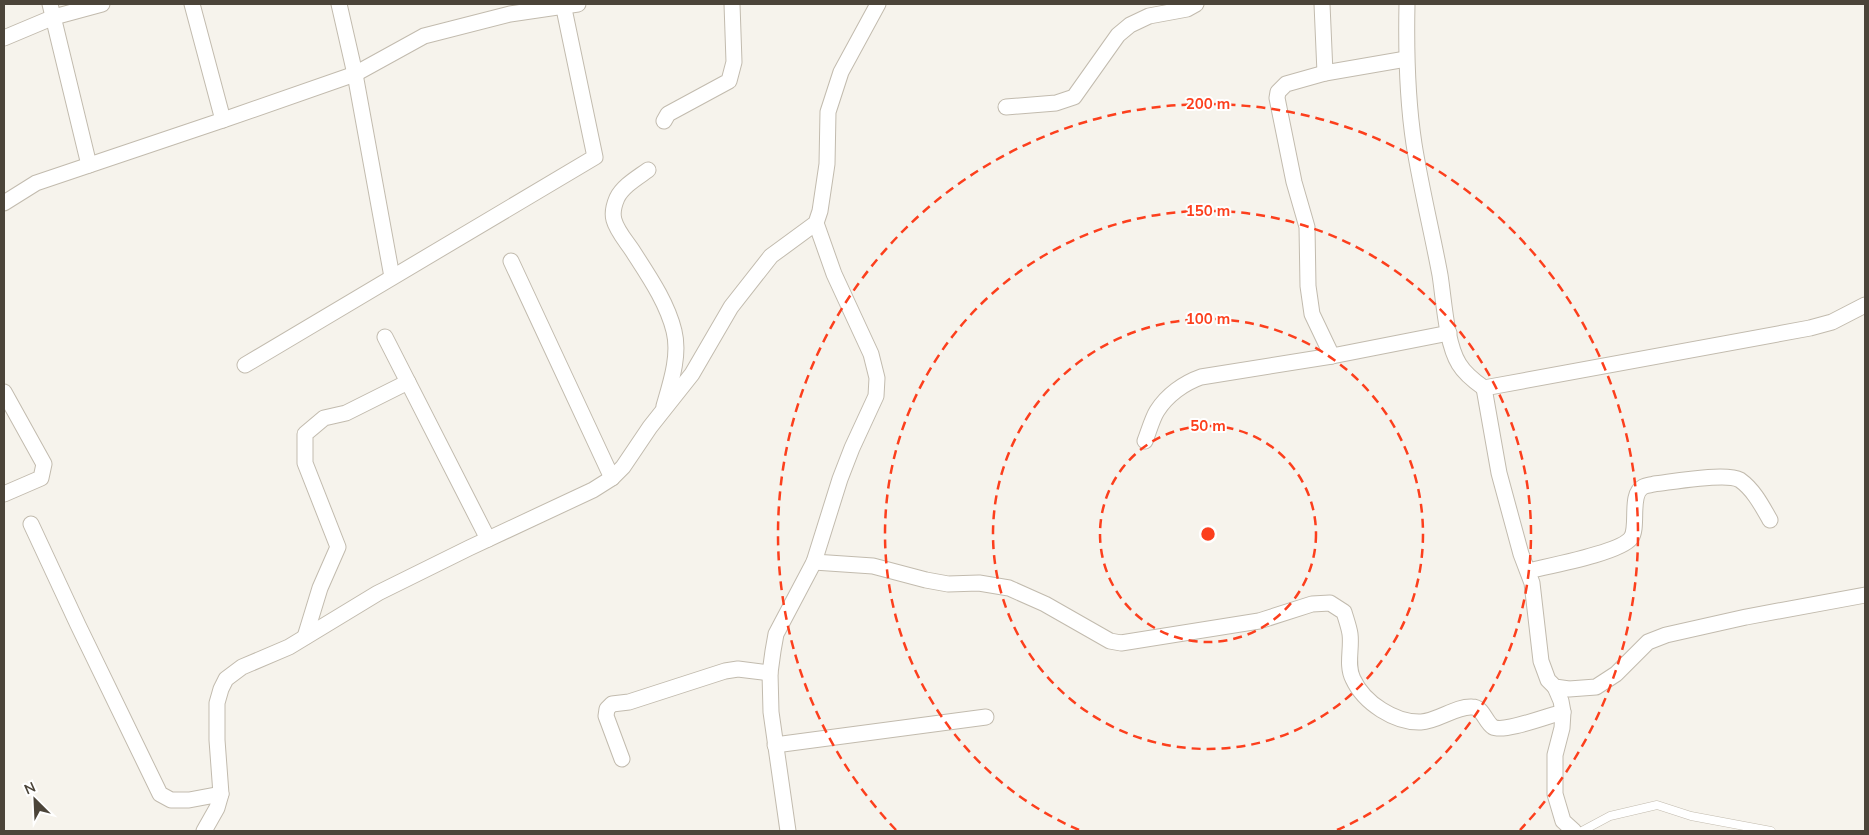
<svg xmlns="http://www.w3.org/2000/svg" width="1869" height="835" font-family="Mulish,sans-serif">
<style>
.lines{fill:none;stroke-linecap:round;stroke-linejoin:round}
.lane-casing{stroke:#c2bbae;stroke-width:9}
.street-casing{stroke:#c2bbae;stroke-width:17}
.lane{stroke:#fff;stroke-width:8}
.street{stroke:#fff;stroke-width:15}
.ring{fill:none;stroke:#fc3f1d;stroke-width:2.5;stroke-dasharray:9 6}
.centre{fill:#fc3f1d;stroke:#fff;stroke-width:2.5}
.ring-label{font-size:15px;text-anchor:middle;font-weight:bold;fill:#fc3f1d;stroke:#fff;stroke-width:4;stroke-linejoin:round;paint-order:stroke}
</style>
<rect width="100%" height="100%" fill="#f6f3ec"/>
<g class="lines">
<g class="lane-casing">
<path id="lane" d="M1582 831 1610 816 1657 805 1691 816 1771 831"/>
</g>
<g class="street-casing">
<g id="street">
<path d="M50 4 89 165"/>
<path d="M339 4 355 74 392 277"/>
<path d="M1322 4 1325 73 1406 59"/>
<path d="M1407 4C1406 51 1407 98 1414 144 1421 188 1432 232 1440 275 1444 300 1446 343 1459 364 1465 374 1474 381 1484 388L1810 328 1832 322 1865 305"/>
<path d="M4 38 54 17 102 4"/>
<path d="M1325 73 1286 84 1278 92 1277 98 1294 182 1307 227 1308 286 1312 314 1332 356 1449 333"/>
<path d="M1006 107 1056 103 1074 97 1118 35 1130 25 1149 16 1187 9 1196 4"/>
<path d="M223 120 355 74 424 36 510 14 578 4"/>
<path d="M664 121 668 114 729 81 734 62 732 4"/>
<path d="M648 170C637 178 623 186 617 198 614 205 612 213 614 220 617 231 626 241 632 250 648 275 667 302 674 331 680 355 671 382 664 406"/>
<path d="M4 203 36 183 223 120 192 4"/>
<path d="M511 261 612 478"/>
<path d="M385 337 488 539"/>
<path d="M245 365 595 157 563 4"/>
<path d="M1484 388 1499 473 1521 554 1532 583 1541 661 1548 680 1555 687 1569 689 1596 687 1616 674 1648 642 1666 635 1746 617 1865 595"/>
<path d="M4 392 44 464 41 478 4 494"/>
<path d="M1145 441C1149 431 1152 419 1157 411 1167 395 1184 383 1201 377L1332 356"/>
<path d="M31 524 78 625 160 794 171 800H189L221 794"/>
<path d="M814 562 873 566 926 580 948 584 979 583 1009 588 1045 604 1110 641 1121 643 1259 621 1312 604 1330 603 1344 612C1346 619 1349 627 1350 634 1352 649 1346 665 1353 679 1364 703 1395 723 1421 722 1438 721 1456 706 1472 707 1483 707 1485 722 1493 727 1504 733 1550 715 1563 712"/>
<path d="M1528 571C1548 566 1620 553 1631 538 1639 527 1629 494 1643 487 1646 485 1651 485 1654 484 1672 482 1726 472 1740 480 1754 490 1762 506 1770 520"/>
<path d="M305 637 320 588 338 547 305 463V434L324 418 346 413 408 382"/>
<path d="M1555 687 1561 701 1563 712 1562 728 1555 755V794L1563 821 1574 831"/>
<path d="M775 745 986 717"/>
<path d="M622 759 606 716 607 709 612 704 629 702 725 671 738 669 770 673"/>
<path d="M204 831 217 808 221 794 217 740V703L221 689 226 679 242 667 289 647 378 593 469 548 593 490 612 478 623 467 650 427 692 374 731 307 771 256 816 223 820 211 827 164 828 112 841 72 878 4"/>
<path d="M788 831 771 712 770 673 773 651 776 634 814 562 840 479 852 448 876 396 877 378 871 354 834 274 816 223"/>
</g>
</g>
<use href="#lane" class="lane"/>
<use href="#street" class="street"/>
</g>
<g class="ring">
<circle cx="1208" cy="534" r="108"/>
<circle cx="1208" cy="534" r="215"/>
<path d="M1079 830A323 323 0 1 1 1337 830"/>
<path d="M896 830A430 430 0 1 1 1520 830"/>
</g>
<circle cx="1208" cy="534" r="8" class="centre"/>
<g class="ring-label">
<text x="1208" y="109">200 m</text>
<text x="1208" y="216">150 m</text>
<text x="1208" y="324">100 m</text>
<text x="1208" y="431">50 m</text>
</g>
<rect width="1869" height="835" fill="none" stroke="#4b4439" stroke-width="10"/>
<g transform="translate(35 800) rotate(336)" stroke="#ffffff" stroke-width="4" paint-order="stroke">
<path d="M0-4L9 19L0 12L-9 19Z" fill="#4b4439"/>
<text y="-8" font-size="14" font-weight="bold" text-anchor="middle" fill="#4b4439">N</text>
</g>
</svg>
